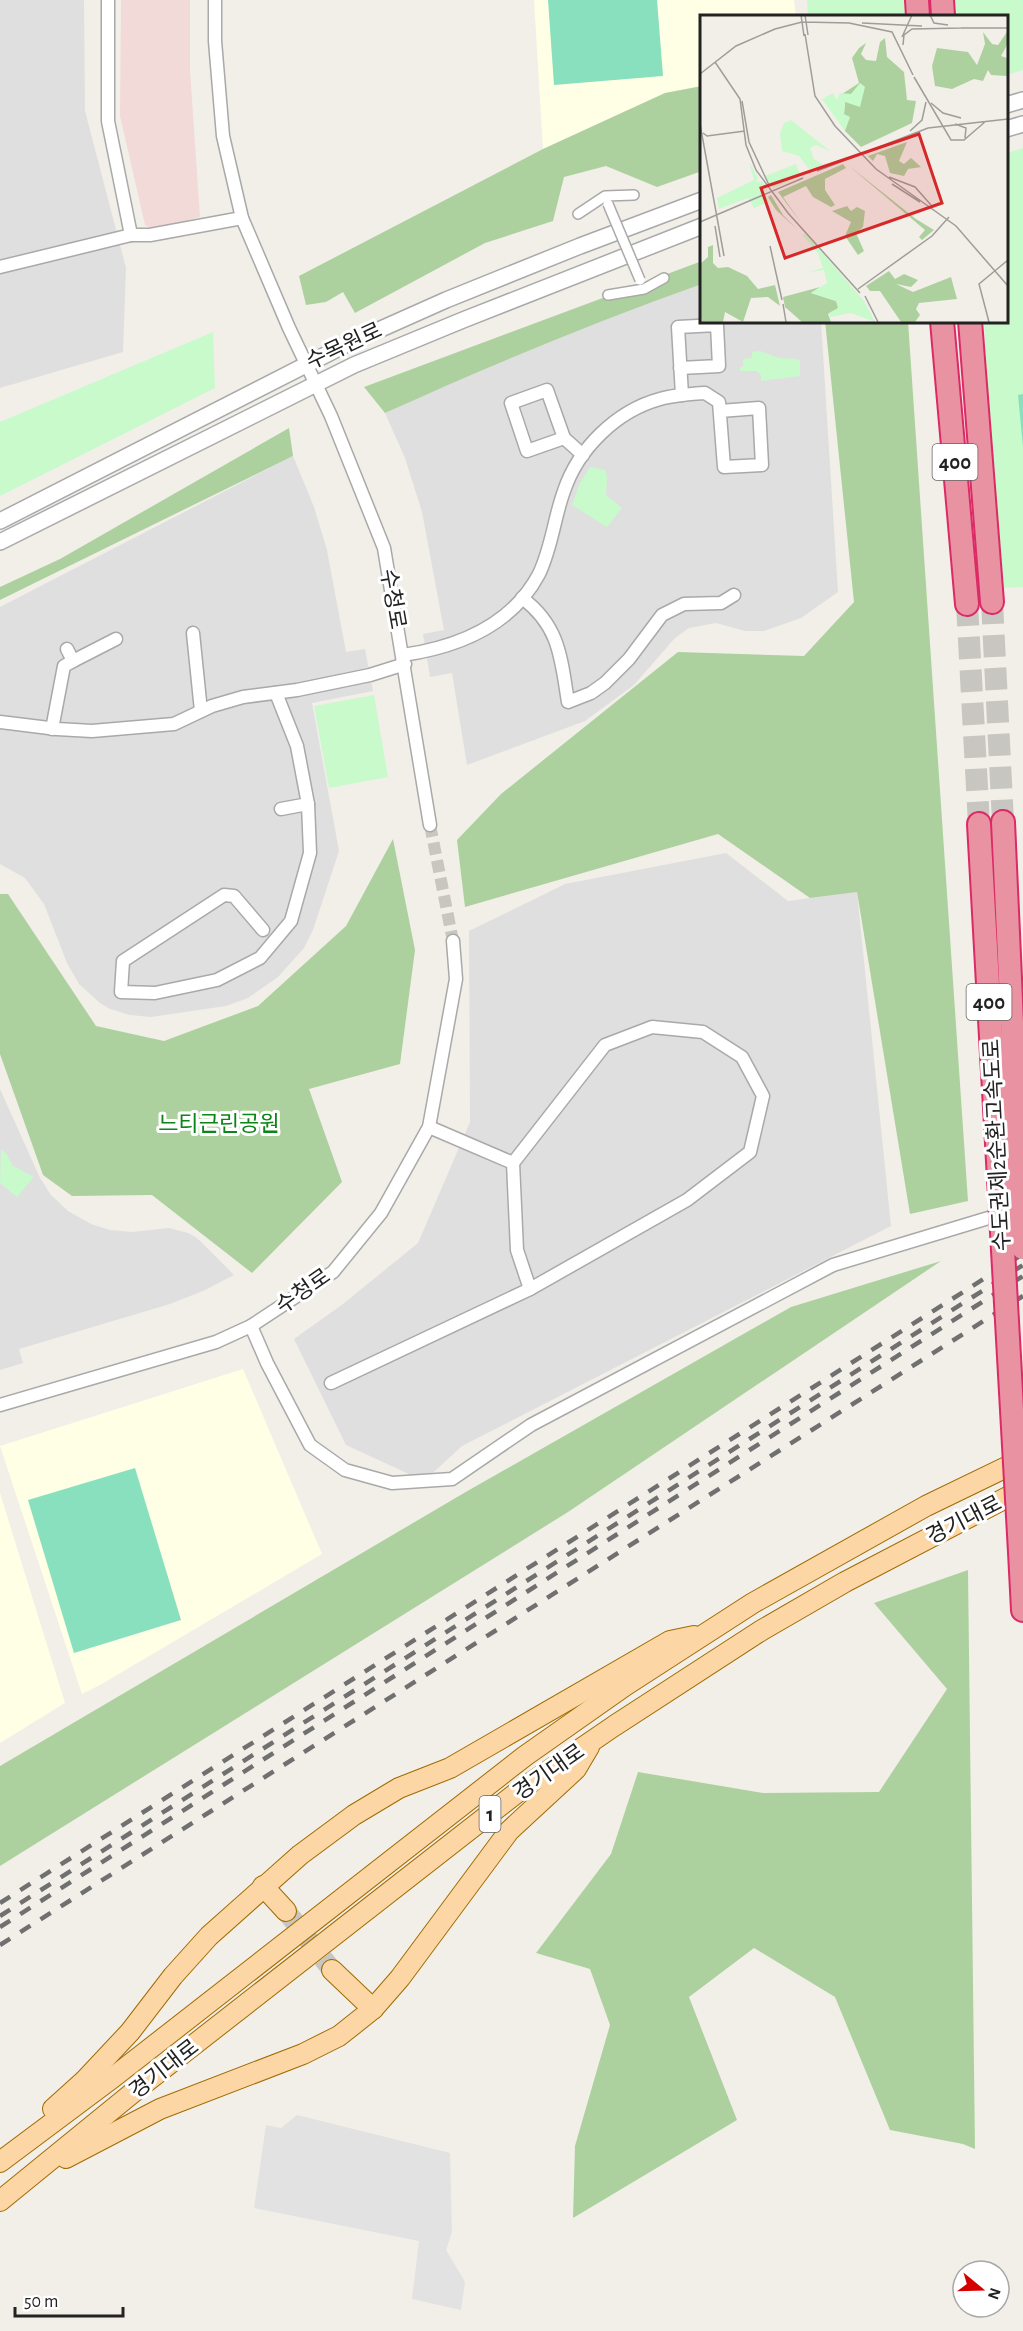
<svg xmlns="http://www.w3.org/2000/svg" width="1023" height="2331" font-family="'Alegreya Sans','Noto Sans KR',sans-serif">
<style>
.residential{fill:#e0dfdf}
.commercial{fill:#f2dad9}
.education{fill:#ffffe5}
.forest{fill:#add19e}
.park{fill:#c8facc}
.pitch{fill:#88e0be}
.parking{fill:#e2e2e2}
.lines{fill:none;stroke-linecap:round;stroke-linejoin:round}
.minor-tunnel{stroke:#c8c6c1;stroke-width:12;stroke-dasharray:12 6;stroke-linecap:butt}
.primary-tunnel{stroke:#c8c6c1;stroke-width:20;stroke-dasharray:20 10;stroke-linecap:butt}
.motorway-tunnel{stroke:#c8c6c1;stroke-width:22;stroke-dasharray:22 11;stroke-linecap:butt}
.pedestrian-casing{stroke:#a9a9a9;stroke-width:12}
.minor-casing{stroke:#a9a9a9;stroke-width:15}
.tertiary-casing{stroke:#a9a9a9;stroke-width:18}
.primary-casing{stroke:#a06b00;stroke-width:22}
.motorway-casing{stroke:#dc2a67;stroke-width:26}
.pedestrian{stroke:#fff;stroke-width:9}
.minor{stroke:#fff;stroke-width:12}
.tertiary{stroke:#fff;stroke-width:15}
.primary{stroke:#fcd6a4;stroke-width:20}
.motorway{stroke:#e892a2;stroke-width:22}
.rail{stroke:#707070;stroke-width:4.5;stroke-dasharray:12 12;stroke-linecap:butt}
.pedestrian-bridge-casing{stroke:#a9a9a9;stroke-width:12;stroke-linecap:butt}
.motorway-bridge-casing{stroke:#dc2a67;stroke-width:26;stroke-linecap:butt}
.pedestrian-bridge{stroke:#fff;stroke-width:9}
.motorway-bridge{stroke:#e892a2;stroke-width:22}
.labels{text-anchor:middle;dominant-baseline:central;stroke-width:6;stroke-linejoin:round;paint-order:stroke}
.shield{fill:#fff;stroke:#646464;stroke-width:1.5}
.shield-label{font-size:21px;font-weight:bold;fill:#222}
.street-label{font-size:22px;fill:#222;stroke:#fff}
.park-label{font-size:22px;fill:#0c8416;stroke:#fff}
.inset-road{fill:none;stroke:#9f9d99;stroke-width:1.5}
.view{fill:#d62828;fill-opacity:0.15;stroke:#d62828;stroke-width:3}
.inset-edge{fill:none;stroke:#222;stroke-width:3}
</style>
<rect width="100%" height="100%" fill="#f2efe9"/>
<g class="residential">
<path d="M0 0H84L85 111 126 268 123 352 0 388Z"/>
<path d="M702 284V321H821L838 592 801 618 764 631H745L716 623 689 628 675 638 634 685 585 721 467 765 452 673 430 677 423 634 444 630 422 512 405 458 385 413 472 373 588 325Z"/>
<path d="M293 456 314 507 327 550 346 652 365 649 373 691 312 703 339 851 313 930 304 948 278 977 248 998 226 1006 151 1017 130 1015 110 1009 100 1003 79 984 67 963 44 904 25 878 0 864V607Z"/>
<path d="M726 853 788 901 857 892 891 1226 462 1446 424 1481 346 1445 294 1339 343 1304 418 1243 470 1122 469 931 565 884Z"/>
<path d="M0 1089 40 1178 51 1195 68 1211 91 1224 110 1230 132 1232 169 1228 188 1233 197 1238 234 1275 203 1291 170 1304 19 1349 23 1363 0 1370Z"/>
</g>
<path class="commercial" d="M121 0H190V70L200 217 154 230 145 225 120 116Z"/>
<g class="education">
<path d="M534 0H794L796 16H702V86L665 93 543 149Z"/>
<path d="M243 1369 322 1554 100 1685 82 1694 0 1446Z"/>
<path d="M0 1493 65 1703 0 1743Z"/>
</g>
<g class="forest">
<path d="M702 86V171L657 187 606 166 564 177 553 221 485 243 355 313 343 292 326 302 306 305 299 276 543 149 665 93Z"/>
<path d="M702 261V284C594 322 489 366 385 413L364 387Z"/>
<path d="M825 321H908L968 1201 910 1214 857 892 810 898 718 834 465 907 457 840 501 794 678 652 804 656 854 602Z"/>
<path d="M289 428 293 456 0 600V587L60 559Z"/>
<path d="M393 839 415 950 400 1064 309 1089 342 1182 252 1273 152 1195 72 1196 43 1175 0 1054V894H8L96 1026 164 1041 258 1006 346 926Z"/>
<path d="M941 1261 568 1512 0 1866V1766L464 1493 791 1307Z"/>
<path d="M968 1570 975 2149 963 2144 890 2130 835 1997 754 1948 689 1997 737 2120 573 2218 575 2146 610 2025 590 1969 536 1953 611 1854 638 1772 763 1793 879 1792 947 1689 874 1603Z"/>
</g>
<g class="park">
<path d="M807 0H1023V70L1007 75 1006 16H808Z"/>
<path d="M1023 148V587L998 588 984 321H1006L1007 153Z"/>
<path d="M213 332 215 388 0 496V422Z"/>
<path d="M760 351 779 358 797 359 800 361V376L761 381V375L756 371H740V367H743V359L752 358V352Z"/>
<path d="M590 467 605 470 607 477 606 495 622 508 607 527 572 505 579 485Z"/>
<path d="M374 695 388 777 329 788 314 706Z"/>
<path d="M1 1149 6 1153 13 1166 34 1177 17 1197 0 1183Z"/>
</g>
<g class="pitch">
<path d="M548 0H657L663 76 554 85Z"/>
<path d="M1023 394V447L1018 395Z"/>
<path d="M135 1468 181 1620 74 1653 28 1500Z"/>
</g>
<path class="parking" d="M297 2115 450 2153 452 2232 446 2250 465 2282 461 2310 412 2299 419 2241 254 2208 266 2125 281 2128Z"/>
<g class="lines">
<path class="minor-tunnel" d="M430 825 453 941"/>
<path class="primary-tunnel" d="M286 1911 332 1970"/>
<g class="motorway-tunnel">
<path d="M992 602 1003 822"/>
<path d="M967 604 979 824"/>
</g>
<g class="pedestrian-casing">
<g id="pedestrian">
<path d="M578 214 605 196 634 195"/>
<path d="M608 295 644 289 664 278"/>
</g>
</g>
<g class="minor-casing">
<g id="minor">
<path d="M108 0V121L131 235H150L242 218"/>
<path d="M215 0V41L223 136 242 218 289 328 331 416 384 548 430 825"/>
<path d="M0 267 131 235"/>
<path d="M680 368 719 366 717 325 678 327 682 395"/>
<path d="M547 390 564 438 527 451 511 403Z"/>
<path d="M564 438 583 455"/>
<path d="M522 598C560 626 561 659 568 702L591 693 605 683 629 659 662 615 684 604 721 603 734 595"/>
<path d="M193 633 201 711"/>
<path d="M403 655C458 647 512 625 539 574 552 547 554 518 564 491 578 449 616 411 660 399 674 395 690 394 705 393L719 402 724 467 762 465 759 408 720 411"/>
<path d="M73 661 116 639"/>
<path d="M276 693 297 746 308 804 281 809"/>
<path d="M0 722 57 729 92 731 174 724 212 706 243 697 297 690 370 675 405 664"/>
<path d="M52 729 64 666 73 661 67 649"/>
<path d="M263 930 234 896 224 895 123 961 121 992 155 993 217 980 260 958 291 921 310 853 308 804"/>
<path d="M513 1163 605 1045 652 1027 703 1032 742 1057 763 1096 750 1152 687 1200 530 1289"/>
<path d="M251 1326 267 1363 310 1445 345 1470 392 1483 452 1479 531 1425 833 1265 1005 1213"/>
<path d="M331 1383 530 1289 517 1250 513 1163 429 1127"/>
<path d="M0 1405 216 1342 251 1326 333 1272 381 1213 429 1127 456 979 453 941"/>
</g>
</g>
<g class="tertiary-casing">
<g id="tertiary">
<path d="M1006 105 1023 100"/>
<path d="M1006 129 1023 124"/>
<path d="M0 521 345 345 446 300 580 246 702 200"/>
<path d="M0 542 354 365 463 320 702 226"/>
</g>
</g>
<g class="primary-casing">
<g id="primary">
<path d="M263 1886 286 1911"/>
<path d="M332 1970 373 2009"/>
<path d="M53 2109 84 2081 130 2032 173 1976 209 1936 300 1855 354 1815 399 1788 450 1768 670 1641 694 1636"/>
<path d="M66 2158 160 2109 303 2054 339 2036 373 2009 400 1978 509 1831 576 1769 589 1747"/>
<path d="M0 2162 111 2079 525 1756 626 1685 753 1603 926 1506 1023 1459"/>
<path d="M0 2201 141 2086 519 1791 614 1726 762 1630 845 1582 1023 1489"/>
</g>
</g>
<g class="motorway-casing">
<g id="motorway">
<path d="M917 0 918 16"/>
<path d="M942 0 943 16"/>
<path d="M942 321 967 604"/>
<path d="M970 321 992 602"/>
<path d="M1003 822 1019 1179"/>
<path d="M979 824 999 1179"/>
<path d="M1020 1552 1023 1610"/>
</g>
</g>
<use href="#pedestrian" class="pedestrian"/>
<use href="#minor" class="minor"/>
<use href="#tertiary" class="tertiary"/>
<use href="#primary" class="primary"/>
<use href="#motorway" class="motorway"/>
<g class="rail">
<path d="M0 1903 1023 1254"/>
<path d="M0 1916 1023 1265"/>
<path d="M0 1927 1023 1276"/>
<path d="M0 1945 1023 1296"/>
</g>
<g class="pedestrian-bridge-casing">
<path id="pedestrian-bridge" d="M608 204 640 280"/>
</g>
<g class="motorway-bridge-casing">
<g id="motorway-bridge">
<path d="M999 1179 1020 1552"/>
<path d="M1019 1179 1023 1248"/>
</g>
</g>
<use href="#pedestrian-bridge" class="pedestrian-bridge"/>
<use href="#motorway-bridge" class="motorway-bridge"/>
</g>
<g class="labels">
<g class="shield">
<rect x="932.5" y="444" width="45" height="36" rx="4.5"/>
<rect x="966.5" y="984" width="45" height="36" rx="4.5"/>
<rect x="479.5" y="1796" width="21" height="36" rx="4.5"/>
</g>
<g class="shield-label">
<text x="955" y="462">400</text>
<text x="989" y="1002">400</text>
<text x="490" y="1814">1</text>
</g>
<g class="street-label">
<text transform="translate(344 346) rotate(-25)">수목원로</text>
<text transform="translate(393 599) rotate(80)">수청로</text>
<text transform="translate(997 1145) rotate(-93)">수도권제2순환고속도로</text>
<text transform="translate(303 1291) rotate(-35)">수청로</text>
<text transform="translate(964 1520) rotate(-27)">경기대로</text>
<text transform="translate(549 1772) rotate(-35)">경기대로</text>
<text transform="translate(164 2069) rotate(-38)">경기대로</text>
</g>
<g class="park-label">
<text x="219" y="1124">느티근린공원</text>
</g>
</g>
<g transform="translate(700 15)">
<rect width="308" height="308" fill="#f2efe9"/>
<path d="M283 17 292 29 298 30 307 17V30L301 41 307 43V61L291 60 288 55 283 66 274 64 252 74 235 71 232 51 237 33 268 37 277 50 285 29ZM185 23 187 42 204 57 207 85 216 86 212 108 161 132 145 116 144 99 145 87H152L159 72 151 79H142L159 68 152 43 159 33 166 28 161 39 166 45 176 46 180 27ZM207 127 199 146 204 149 211 143 221 152 208 154 204 161 190 158 185 141 177 139 173 146 168 141ZM143 149 146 153 125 164V175L135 190 131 192 113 182 106 171 83 182 102 209 78 177ZM148 150 216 204 234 215 222 225 219 222 225 215ZM71 180 83 200 98 215 76 195 68 182ZM147 191 151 196 157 192 165 196 163 212 156 218 164 236 158 240 145 221 151 207 132 196ZM13 230V248L18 253 28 252 47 261 58 274 75 270 80 291 68 282 51 283 43 307 25 297 23 307H0V249L8 242V232ZM189 256 195 264 204 259 218 265 211 272 196 269 213 277 251 262 257 284 219 288 216 294 220 300 215 307H201L180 276H170L166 271ZM120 272 111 278 136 286 139 293 128 299 131 307H102L85 292 83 282Z" fill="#add19e"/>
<path d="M160 68 165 72 160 92 145 87 144 99 150 102 145 116 122 84 133 78 137 85 140 78 151 79ZM91 105 130 136 116 130 110 133 114 144 124 150 109 154 99 141 82 136 80 118 84 108ZM49 147 58 163 56 167 62 166 67 174 64 176 69 187 54 193 48 183 19 194 17 183 54 165ZM96 149 101 161 73 173 65 161ZM106 219 164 286 175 307 151 298 130 302 129 298 138 293 136 286 111 278 127 268 124 255 105 258 123 253 118 238 102 220Z" fill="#c8facc"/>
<path class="inset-road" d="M101 0 104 21M105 0 108 20M230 0 234 8 248 10M149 8 192 17 213 60M162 8 222 11M261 13H308M105 19 115 81 135 111 176 154 256 211 308 271M202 22 212 0M203 30 204 20 212 14 262 13M15 47 40 84 46 130 56 155 88 198 160 278M0 59 36 31 75 14 102 7 150 8M214 62 251 125H264L286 106M42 86 49 127 69 170M231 88 243 98 261 103M0 109 24 241M255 109 266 113 265 123M210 116 222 105 226 87M3 118 7 121 45 116M117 156 228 113 308 104M189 162 215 172 231 190M192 169 220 187M0 207 103 163M15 211 20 242M70 231 82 285M158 274 232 221 249 202M165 281 178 307M83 289 86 307M289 307 279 269 308 245"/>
<path class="view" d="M219 119 242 188 85 243 61 173Z"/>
<rect width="308" height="308" class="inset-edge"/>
</g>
<g transform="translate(981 2289) rotate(109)"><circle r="28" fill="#ffffff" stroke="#a7a7a7" stroke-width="1.5"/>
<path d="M0-4.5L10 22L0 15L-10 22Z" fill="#d40000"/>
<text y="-9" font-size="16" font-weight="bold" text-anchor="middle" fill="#222222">N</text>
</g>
<path d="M15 2307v9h108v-9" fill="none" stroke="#222222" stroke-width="3"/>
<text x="24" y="2307" font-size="18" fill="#222222" stroke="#ffffff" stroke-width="4.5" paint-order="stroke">50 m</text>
</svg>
